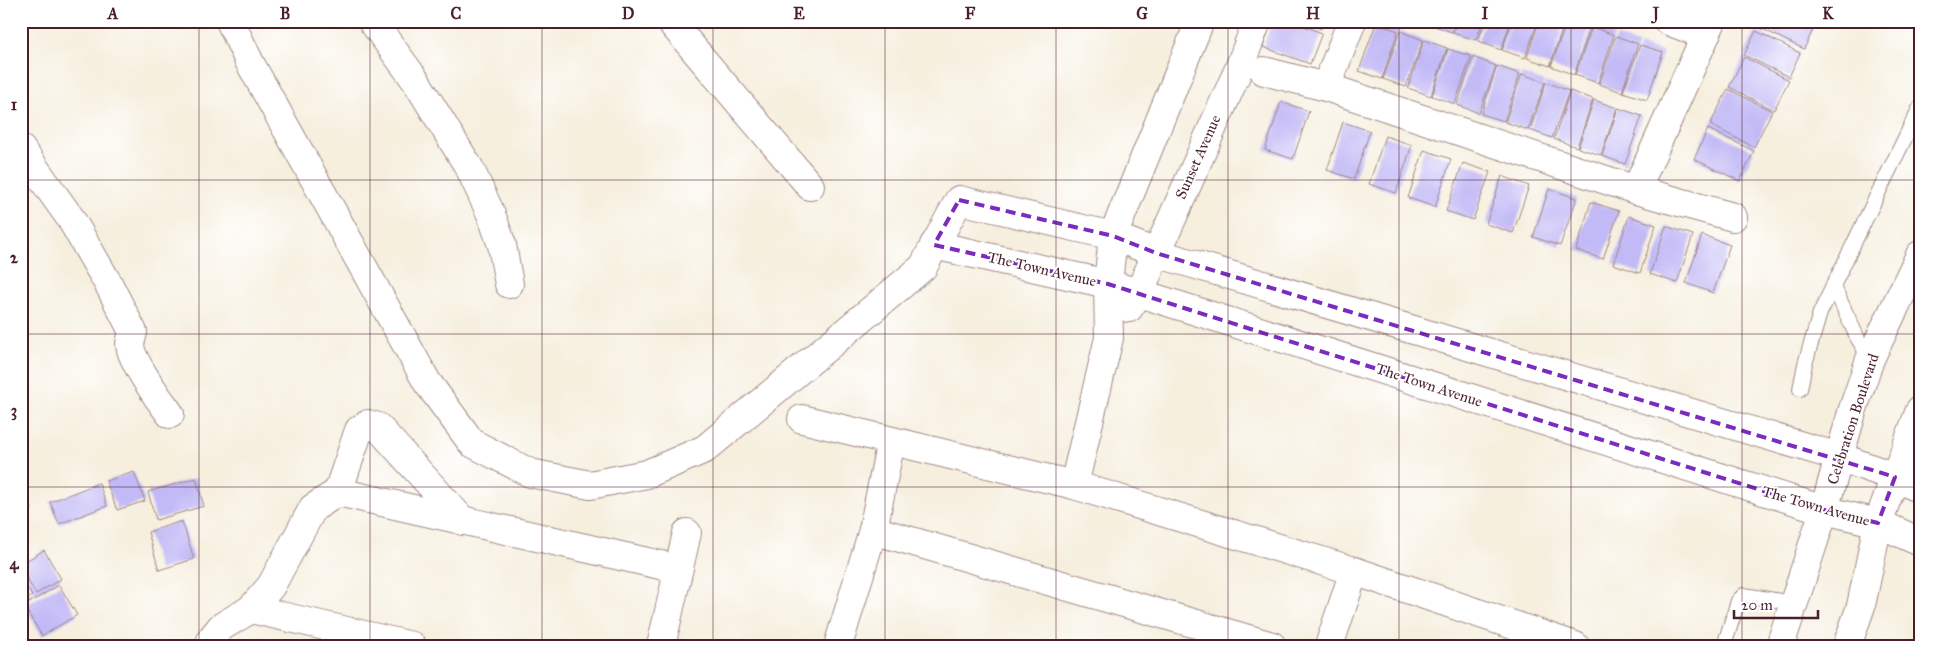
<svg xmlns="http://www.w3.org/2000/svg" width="1941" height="667" font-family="'IM FELL Great Primer',serif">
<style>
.building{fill:#c2baf6}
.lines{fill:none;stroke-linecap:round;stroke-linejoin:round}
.lane-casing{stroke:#a08784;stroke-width:16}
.street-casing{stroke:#a08784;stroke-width:30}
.secondary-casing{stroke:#a08784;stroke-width:30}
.lane{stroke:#fff;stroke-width:14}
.street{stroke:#fff;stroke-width:28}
.secondary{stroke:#fff;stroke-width:28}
.marked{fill:none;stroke:#7b2cbf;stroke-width:4;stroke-dasharray:10 6;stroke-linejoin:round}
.grid{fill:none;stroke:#4a1f2b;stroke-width:1;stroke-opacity:0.55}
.labels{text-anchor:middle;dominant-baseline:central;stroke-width:4;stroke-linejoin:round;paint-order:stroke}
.street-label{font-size:15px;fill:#4a1f2b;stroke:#fff}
.neatline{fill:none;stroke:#4a1f2b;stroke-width:2}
.grid-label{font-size:16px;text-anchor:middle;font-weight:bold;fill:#4a1f2b}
</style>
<rect width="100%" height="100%" fill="#fff"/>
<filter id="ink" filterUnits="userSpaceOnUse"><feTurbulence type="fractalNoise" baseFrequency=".02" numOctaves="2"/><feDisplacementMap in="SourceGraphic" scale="10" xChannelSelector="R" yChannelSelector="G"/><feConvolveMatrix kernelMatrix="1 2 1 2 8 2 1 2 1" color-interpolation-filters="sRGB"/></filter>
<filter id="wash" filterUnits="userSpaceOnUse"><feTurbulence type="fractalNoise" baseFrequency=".0096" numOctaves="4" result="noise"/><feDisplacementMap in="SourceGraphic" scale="20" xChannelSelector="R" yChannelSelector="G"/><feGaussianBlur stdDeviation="1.12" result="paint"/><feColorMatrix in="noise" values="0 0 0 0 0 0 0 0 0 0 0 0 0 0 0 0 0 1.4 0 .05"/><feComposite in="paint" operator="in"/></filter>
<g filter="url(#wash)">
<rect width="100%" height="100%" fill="#f6efde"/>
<g id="blocks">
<g class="building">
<path d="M1272 21H1291L1322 33 1310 64 1263 47Z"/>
<path d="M1301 21H1324L1321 29Z"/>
<path d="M1430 21H1456L1452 32 1429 24Z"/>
<path d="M1457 21H1483L1476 40 1453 33Z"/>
<path d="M1485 21H1511L1501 50 1478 41Z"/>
<path d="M1512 21H1538L1525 58 1502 50Z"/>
<path d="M1539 21H1565L1550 66 1527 58Z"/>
<path d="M1567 21H1574L1590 27 1574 75 1551 66Z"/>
<path d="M1761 21H1817L1804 49 1758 27Z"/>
<path d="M1376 23 1398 31 1382 79 1359 71Z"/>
<path d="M1592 27 1614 35 1598 83 1575 75Z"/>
<path d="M1400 31 1423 40 1406 87 1383 79Z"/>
<path d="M1756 31 1800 53 1789 77 1744 55Z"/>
<path d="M1616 36 1638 44 1622 92 1599 84Z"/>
<path d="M1424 40 1447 48 1431 96 1408 88Z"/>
<path d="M1640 45 1663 52 1647 100 1623 92Z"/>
<path d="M1448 49 1471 56 1455 104 1432 96Z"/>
<path d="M1473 57 1496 66 1479 113 1457 105Z"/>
<path d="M1744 57 1789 80 1774 110 1729 87Z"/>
<path d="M1497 66 1520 74 1504 121 1481 114Z"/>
<path d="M1522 74 1545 82 1528 130 1505 122Z"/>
<path d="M1546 82 1569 91 1552 138 1530 130Z"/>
<path d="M1728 89 1772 111 1754 147 1710 125Z"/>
<path d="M1570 91 1593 99 1577 147 1554 139Z"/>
<path d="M1594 100 1617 108 1601 155 1578 148Z"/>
<path d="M1281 102 1309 111 1293 159 1265 150Z"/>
<path d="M1618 108 1642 116 1625 164 1602 156Z"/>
<path d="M1343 122 1370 131 1354 179 1327 170Z"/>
<path d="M1708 129 1754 151 1740 181 1694 159Z"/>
<path d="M1385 136 1412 145 1396 193 1369 184Z"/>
<path d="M1424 150 1451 159 1435 207 1408 198Z"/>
<path d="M1463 163 1490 172 1473 220 1446 211Z"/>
<path d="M1502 176 1529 186 1513 233 1486 224Z"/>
<path d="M1549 189 1577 198 1560 246 1533 237Z"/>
<path d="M1591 202 1619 211 1603 259 1576 250Z"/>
<path d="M1629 216 1656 225 1640 273 1613 264Z"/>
<path d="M1666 226 1693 235 1677 283 1650 274Z"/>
<path d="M1702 235 1730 245 1713 293 1686 283Z"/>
<path d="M134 472 145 501 117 510 106 481Z"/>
<path d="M196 478 204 506 156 520 148 492Z"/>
<path d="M99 483 107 506 59 524 50 502Z"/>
<path d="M21 486 32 509 21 514Z"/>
<path d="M182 521 194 559 159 570 148 532Z"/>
<path d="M44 550 61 579 36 594 21 569V564Z"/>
<path d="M21 578 32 596 21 602Z"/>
<path d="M59 585 77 615 42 636 24 606Z"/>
</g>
</g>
</g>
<g filter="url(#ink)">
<use href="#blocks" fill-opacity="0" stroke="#a08784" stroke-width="1"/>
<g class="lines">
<g class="lane-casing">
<g id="lane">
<path d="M1833 285 1858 339 1870 359"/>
<path d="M1800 389 1805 364 1820 313 1920 107"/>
<path d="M1724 646 1738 601 1744 595 1793 603"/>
</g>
</g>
<g class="street-casing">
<g id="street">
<path d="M230 21 250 63 427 382 472 443 530 473 590 485 647 474 705 449 923 267 959 200 1113 236 1156 253 1839 457"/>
<path d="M372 21 416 81 470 169 491 214 502 245 509 284"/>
<path d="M670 21 810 186"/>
<path d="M1668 21 1705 35"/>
<path d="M1264 71 1326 87 1636 190 1733 217"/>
<path d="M1326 87 1352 21"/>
<path d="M21 149 71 219 109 285 133 332C132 336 131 340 130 344 130 359 160 401 170 414"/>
<path d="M1636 190 1712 21"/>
<path d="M934 245 1108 284 1139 293 1824 510"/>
<path d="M1129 308 1139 293 1240 66 1257 21"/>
<path d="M802 419 1074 485 1354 571 1575 646"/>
<path d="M1074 485 1109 338 1108 284 1113 236 1200 21"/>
<path d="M338 492 678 569"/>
<path d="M873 530 1272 646"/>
<path d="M251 609 412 646"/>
<path d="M209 646 212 638 221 627 251 609 271 586 313 508 338 492 359 430 368 424 378 427 463 521"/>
<path d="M661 646 687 533"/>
<path d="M838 646 873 530 891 441"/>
<path d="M1329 646 1354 571"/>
</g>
</g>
<g class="secondary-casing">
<g id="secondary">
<path d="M1839 457 1895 477 1920 489"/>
<path d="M1824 510 1878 523 1920 542"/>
<path d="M1780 646 1824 510 1853 409 1870 359 1920 255"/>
<path d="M1847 646 1861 606 1878 523 1920 410"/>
</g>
</g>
<use href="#lane" class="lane"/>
<use href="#street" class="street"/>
<use href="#secondary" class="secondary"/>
</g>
</g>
<path class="marked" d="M959 200 1113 236 1156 253 1895 477 1878 523 1824 510 1108 284 934 245Z"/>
<path class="grid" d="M199 21V646M370 21V646M542 21V646M713 21V646M885 21V646M1056 21V646M1228 21V646M1399 21V646M1571 21V646M1742 21V646M21 180H1920M21 334H1920M21 487H1920"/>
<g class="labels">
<g class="street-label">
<text transform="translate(1198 157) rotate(-66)">Sunset Avenue</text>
<text transform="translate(1042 269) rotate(13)">The Town Avenue</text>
<text transform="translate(1429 385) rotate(18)">The Town Avenue</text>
<text transform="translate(1853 419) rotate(-72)">Celebration Boulevard</text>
<text transform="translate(1816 506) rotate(16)">The Town Avenue</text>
</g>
</g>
<rect width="1941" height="667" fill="none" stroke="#fff" stroke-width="55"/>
<path d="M1734 610v8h84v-8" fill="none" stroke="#4a1f2b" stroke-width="2.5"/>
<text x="1741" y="610" font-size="15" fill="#4a1f2b" stroke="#ffffff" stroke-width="4" paint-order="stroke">20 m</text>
<rect x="28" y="28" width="1886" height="612" class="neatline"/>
<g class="grid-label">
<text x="113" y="19">A</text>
<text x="285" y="19">B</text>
<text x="456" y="19">C</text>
<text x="628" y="19">D</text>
<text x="799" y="19">E</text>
<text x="970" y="19">F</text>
<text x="1142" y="19">G</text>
<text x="1313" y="19">H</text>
<text x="1485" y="19">I</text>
<text x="1656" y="19">J</text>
<text x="1828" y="19">K</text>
<text x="14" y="110">1</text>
<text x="14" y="263">2</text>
<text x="14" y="416">3</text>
<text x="14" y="569">4</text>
</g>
</svg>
